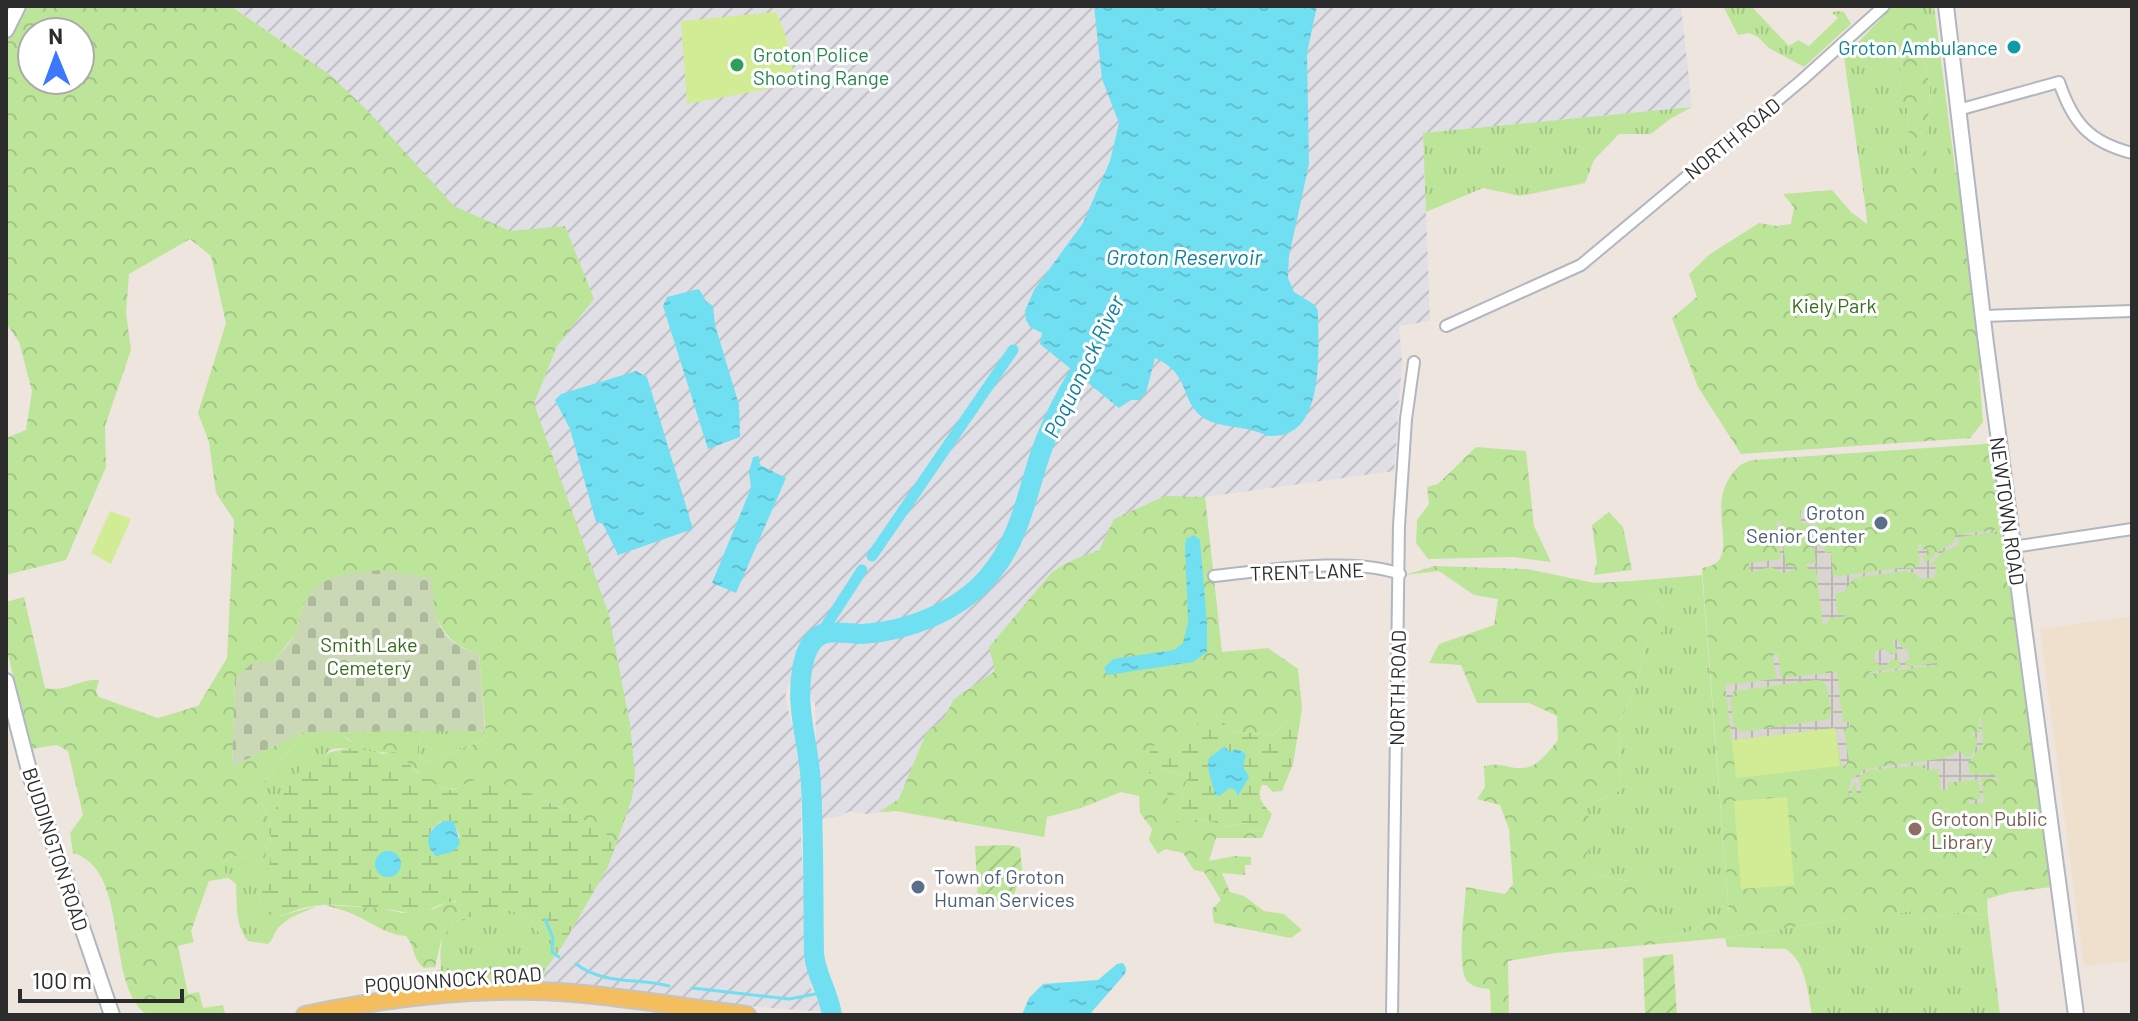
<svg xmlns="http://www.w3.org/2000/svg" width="2138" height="1021" font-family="Barlow,sans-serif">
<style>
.industrial{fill:url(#industrial-furrows)}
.education{fill:#efe0ce}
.grass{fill:url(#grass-tufts)}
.forest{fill:url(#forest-crowns);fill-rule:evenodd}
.wetland{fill:url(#wetland-marsh);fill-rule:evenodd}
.cemetery{fill:url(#cemetery-stones)}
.garden{fill:url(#garden-furrows)}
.pitch{fill:#d2ec96}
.plaza{fill:url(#plaza-grid);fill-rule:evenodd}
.water{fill:url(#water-ripples)}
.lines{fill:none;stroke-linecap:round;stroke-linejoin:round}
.stream{stroke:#70dff1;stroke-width:3}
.canal{stroke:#70dff1;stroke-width:11}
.river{stroke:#70dff1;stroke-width:20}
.street-casing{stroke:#b2b6c0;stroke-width:14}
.secondary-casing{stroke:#b2b6c0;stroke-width:18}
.primary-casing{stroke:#c4c4c4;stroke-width:20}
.street{stroke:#fff;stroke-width:10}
.secondary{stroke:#fff;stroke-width:14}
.primary{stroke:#f4be5e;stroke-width:16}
.culture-dot{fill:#0f9aa8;stroke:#fff;stroke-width:3}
.leisure-dot{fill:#2e9e5b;stroke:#fff;stroke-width:3}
.service-dot{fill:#5c6f8a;stroke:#fff;stroke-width:3}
.education-dot{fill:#8d6e63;stroke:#fff;stroke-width:3}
.labels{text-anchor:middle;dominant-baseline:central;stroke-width:6;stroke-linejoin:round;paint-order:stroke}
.culture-label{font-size:20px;fill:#0d838f;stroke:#fff;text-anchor:end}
.leisure-label{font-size:20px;fill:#27864d;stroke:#fff;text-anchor:start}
.street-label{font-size:20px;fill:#2c2c2c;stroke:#fff}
.park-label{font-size:20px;fill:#346c19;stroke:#fff}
.service-label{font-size:20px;fill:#4e5e75;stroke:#fff;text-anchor:end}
.education-label{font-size:20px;fill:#785e54;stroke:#fff;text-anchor:start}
.water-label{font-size:22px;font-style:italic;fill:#0b80a1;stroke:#fff}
</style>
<defs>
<pattern id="industrial-furrows" width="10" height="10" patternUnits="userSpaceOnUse" patternTransform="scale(2)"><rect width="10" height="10" fill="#e0dfe6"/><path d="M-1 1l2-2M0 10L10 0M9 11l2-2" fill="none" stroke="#c0c0c5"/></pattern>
<pattern id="grass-tufts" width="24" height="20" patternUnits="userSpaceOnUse" patternTransform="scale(2)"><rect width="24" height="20" fill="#bde59a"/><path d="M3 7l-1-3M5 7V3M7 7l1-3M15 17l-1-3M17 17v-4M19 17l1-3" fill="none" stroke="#a3c585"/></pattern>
<pattern id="forest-crowns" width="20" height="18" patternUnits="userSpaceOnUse" patternTransform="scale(2)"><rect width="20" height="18" fill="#bde59a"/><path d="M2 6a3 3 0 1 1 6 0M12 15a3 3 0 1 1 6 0" fill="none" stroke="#a3c585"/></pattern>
<pattern id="wetland-marsh" width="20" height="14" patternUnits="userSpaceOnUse" patternTransform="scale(2)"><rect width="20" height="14" fill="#bde59a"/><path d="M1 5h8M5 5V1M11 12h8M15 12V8" fill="none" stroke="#a3c585"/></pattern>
<pattern id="cemetery-stones" width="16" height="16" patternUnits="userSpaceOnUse" patternTransform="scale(2)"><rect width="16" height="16" fill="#cad8b5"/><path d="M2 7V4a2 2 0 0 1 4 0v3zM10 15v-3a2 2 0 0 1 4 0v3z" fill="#aeba9c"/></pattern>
<pattern id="garden-furrows" width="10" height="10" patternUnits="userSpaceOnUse" patternTransform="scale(2)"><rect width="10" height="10" fill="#bde59a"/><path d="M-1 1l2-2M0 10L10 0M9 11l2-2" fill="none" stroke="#a3c585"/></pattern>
<pattern id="plaza-grid" width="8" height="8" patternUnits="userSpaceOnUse" patternTransform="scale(2)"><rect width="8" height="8" fill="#dad5d1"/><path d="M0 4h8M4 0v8" fill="none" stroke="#bbb7b4"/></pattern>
<pattern id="water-ripples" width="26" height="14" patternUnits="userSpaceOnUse" patternTransform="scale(2)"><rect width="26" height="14" fill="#70dff1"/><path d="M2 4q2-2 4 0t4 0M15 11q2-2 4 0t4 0" fill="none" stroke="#61c0cf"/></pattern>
</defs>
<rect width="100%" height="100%" fill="#eee5de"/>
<path class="industrial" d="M231 6H1681L1692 107 1423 133 1430 321 1399 326 1402 361 1394 471 1205 497 1224 675 1058 737 1044 837 896 811 865 814 850 811 840 816 818 820 815 703 788 684 785 698 801 757V840L811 988 824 1012 758 1007 542 981 546 968 561 950 395 143 365 108 310 60Z"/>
<path class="education" d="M2132 616V961L2084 966 2040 629Z"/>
<g class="grass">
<path d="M1723 6H1751L1789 46 1798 40 1809 46 1838 18 1832 13 1836 11 1844 12 1851 24 1804 67 1769 48 1758 37 1749 33 1738 35Z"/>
<path d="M1893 6H1934L1962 223 1934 175 1922 142 1928 127 1930 86 1918 37 1900 47 1901 83 1896 93 1907 108 1914 201 1868 224 1844 57Z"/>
<path d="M1692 107 1670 119 1651 134H1619L1594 160 1585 183 1520 196 1483 188 1426 212 1423 133Z"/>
<path d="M1702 575 1729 914C1708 915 1702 928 1682 934 1672 937 1660 937 1649 938V881H1628L1593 874 1592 878 1569 891V885L1580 869 1585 807 1619 791 1620 721 1636 686 1648 638 1666 609 1632 581Z"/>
<path d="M338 731 348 740 383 754C369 752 347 746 333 749 321 752 272 812 270 824 269 836 273 849 270 861 267 881 251 894 266 913L280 916 316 906C304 913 289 916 279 927 274 932 274 939 268 944L248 941C235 925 237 904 236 884L228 878 221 865 232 856 245 857 257 863 265 859 270 822 263 806 260 789 303 732Z"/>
<path d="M424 731H485L486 736C471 750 450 747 438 764H431L418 755C416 745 419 739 424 731Z"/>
<path d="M483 910 512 911 530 919 544 940 560 950 546 968 542 981 429 988 431 974 441 969C438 927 448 926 483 910Z"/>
<path d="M1912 911 1911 915 1919 920 1961 912 1988 916 2000 1015H1812C1808 993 1806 962 1786 949L1727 947 1725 938 1849 918H1893L1899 913Z"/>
</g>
<g class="forest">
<path d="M6 6H231L330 75 365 108 454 206 510 231 565 226 594 299 557 346 534 404 609 615 630 724 635 775 632 798 617 842C574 813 529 786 476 782 464 781 456 794 442 788 422 781 410 762 393 752 377 756 350 743 338 731H424C419 739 416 745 419 756L431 764H438C450 747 472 750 486 736L479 654C454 646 443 635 434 611L303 605 296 633 273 662 235 679 232 766 303 732 260 789 263 806 270 822 265 859 257 864 245 857 232 856 222 864 228 878 209 881 191 931 194 942 178 946 188 994 199 992 203 1008 223 1005 225 1014H146C104 982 131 870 73 853L70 833 83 815 68 751 57 745 31 749 6 646V602L24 597 45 688C67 693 80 678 99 680L96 692 99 697 158 718 198 706 227 658 234 520 216 493 209 442 198 413 226 323 211 256 190 239 129 274 126 313 131 350 105 426 106 467 66 560 6 575V438L26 430 32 391 19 342 6 323ZM32 32H80V80H32Z"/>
<path d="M1919 13 1924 32 1918 38 1930 86 1928 127 1923 142 1934 175 1962 172 1990 368 1979 370 1983 422 1970 438 1741 454 1698 387 1672 318 1697 297 1689 274 1710 254 1759 223 1777 226 1791 224 1794 207 1783 194 1832 190 1851 212 1867 224 1864 184 1912 178 1907 108 1897 105 1896 93 1901 83 1900 48 1889 43V28L1904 17Z"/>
<path d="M1999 443 2059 886 2011 892 1987 899 1988 916 1961 912 1919 920 1912 918 1911 911 1899 913 1894 918H1849L1725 938 1556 953 1508 961 1509 1015H1491L1490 989C1482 988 1473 988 1467 981 1456 967 1465 907 1466 887L1505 894 1513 884 1509 829 1500 805 1477 799 1485 787 1484 766C1498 763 1503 766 1516 768 1536 771 1547 753 1558 740L1557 716 1529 703H1477L1461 665 1429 663 1439 644 1494 625 1498 599 1474 595 1439 571 1404 575 1435 566 1527 569 1595 583 1632 581 1666 609 1662 632 1648 638 1636 686 1620 721 1619 791 1585 807 1595 835 1580 869 1569 885V890L1592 878 1593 874 1628 881 1649 880 1661 921 1650 932V938C1660 937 1672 937 1682 934 1702 928 1707 916 1729 913L1702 568C1708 567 1715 565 1719 560 1732 542 1709 503 1732 474 1738 466 1743 462 1753 460Z"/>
<path d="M1476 447 1526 451 1534 526 1551 562 1513 557 1428 559 1416 543 1417 520 1429 504 1427 487 1438 484Z"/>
<path d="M1165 496 1205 497 1222 652 1268 648 1298 669 1302 708 1300 722H1286L1273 735 1233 731 1211 712 1179 753H1174L1159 768 1188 777 1182 797 1168 792 1191 819 1215 821 1223 827 1248 823V830L1265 831 1262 838H1216L1209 861 1234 856 1251 857V865H1245V875L1222 873 1230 892 1244 896 1264 911 1284 914 1302 930 1291 938 1214 923 1212 909 1221 900 1204 872 1194 870 1183 853 1165 849 1158 854 1149 840 1152 829 1140 813 1139 796 1121 792 1081 808 1047 817 1044 837 896 811 879 812 899 799 926 733 944 718 954 699 995 671 989 647 1052 572 1068 562 1099 550 1114 519Z"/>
<path d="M1609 512 1623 527 1632 570 1594 575 1597 562 1592 525Z"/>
<path d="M450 900 460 904V909L441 941 435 967 424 968C411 957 416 948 406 936 388 935 373 924 357 916 347 911 335 908 325 905L380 908 402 913 434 909Z"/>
</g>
<g class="wetland">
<path d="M1211 712 1233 731 1273 735 1286 722H1300L1293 764 1282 791 1273 792 1266 785H1262C1256 797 1263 805 1272 814L1265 831 1248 830 1247 823 1223 827C1209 817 1193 819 1178 824L1168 806 1167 791 1182 797 1188 777 1159 768 1149 774 1143 768 1152 747 1161 741 1174 753H1179L1195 731 1201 713Z"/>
<path d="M355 748 382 754 393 752 401 754 415 771 443 789 453 790 472 781H493L526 791 588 822 617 842 608 867 560 950 544 940 530 919 512 911H483L447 928 460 909 456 901C443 900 434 910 421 912 403 914 399 910 384 909 359 907 333 902 308 907 293 909 280 921 266 913 251 894 266 881 270 861 273 849 269 836 270 824 271 817 276 808 280 801 296 767 317 751 355 748ZM453 821 460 837 433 854 429 846 431 830 440 822Z"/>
</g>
<path class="cemetery" d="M381 570 432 578C434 617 436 642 479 654L485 731 304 732 232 766 235 678 255 661 273 662C281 652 292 642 296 631 300 623 300 614 303 606 316 574 351 573 381 570Z"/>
<g class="garden">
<path d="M1009 845 1020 848 1022 869 1012 902H978L975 846Z"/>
<path d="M1673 954 1677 1015H1645L1643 958Z"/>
</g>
<g class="pitch">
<path d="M776 12 785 33 795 84 687 104 681 21Z"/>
<path d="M110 511 131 519 111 564 91 553Z"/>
<path d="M1835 728 1840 766 1736 778 1732 740Z"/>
<path d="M1787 797 1794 885 1741 889 1734 801Z"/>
</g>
<g class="plaza">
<path d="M1819 508 1820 516 1814 517 1818 546H1824L1825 553 1831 552 1833 577 1900 568 1915 569V566L1920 565 1918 545 1921 544 1922 550 1928 549 1929 555H1923L1924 564 1942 549 1955 542V535L1996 530V532L1958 537 1959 545 1944 551 1929 565H1936L1935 577 1920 579 1915 573 1904 571 1854 578 1844 592 1835 594 1838 614 1847 616 1827 619 1828 623 1823 624 1816 569H1808L1806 564 1816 563 1811 523 1802 524 1800 511Z"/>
<path d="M1776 521H1780L1786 567 1795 566 1794 570 1783 573 1771 567 1750 572 1749 563 1781 559Z"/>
<path d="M1897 639 1903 649H1908L1909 660 1905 661 1906 667 1937 663V665L1870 674 1869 672 1901 668 1899 658 1892 659 1886 666 1883 667 1876 663 1874 658 1876 652 1882 648 1891 654 1898 653 1892 640Z"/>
<path d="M1778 654 1781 678 1837 672 1843 722H1850V727L1844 728 1849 761 1842 768 1835 728 1732 740 1725 685 1776 679 1773 655ZM1816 680 1823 681 1827 687 1831 712 1829 719 1743 732 1734 727 1730 701 1734 691Z"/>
<path d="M1979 718H1981L1983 743 1968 763 1970 774H1994L2001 784 1992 777 1981 778 1984 802 1969 804V800L1981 799 1978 779 1948 783V789L1941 790 1938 769 1926 770 1925 765 1869 770 1859 776 1861 793H1857L1855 781 1851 791 1854 794 1848 795 1851 780 1865 769 1946 758 1960 751 1966 757H1970L1976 748 1978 739 1970 733H1980Z"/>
</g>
<g class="water">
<path d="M1094 6H1317L1307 53 1309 164 1289 256 1288 278 1294 292 1315 305 1318 311C1318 342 1324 413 1292 431 1284 436 1276 436 1267 436 1248 425 1217 429 1201 416 1181 401 1190 373 1155 358L1146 393 1139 400H1131L1119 408 1040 344 1042 333 1030 327 1026 320 1025 311 1034 290 1083 223 1110 161 1119 123 1102 79Z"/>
<path d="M699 289 706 301 713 306 715 325 739 405 740 437 708 449 663 306 667 297Z"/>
<path d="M636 371 647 377 693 529 618 555 603 524 596 522 570 429 555 400 561 394Z"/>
<path d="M759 456 760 465 786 478 736 593 712 583 751 488 749 472 753 457Z"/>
<path d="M1194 535 1200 540 1207 623V652L1193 662 1108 675 1104 668 1113 659 1174 650 1183 643 1188 622 1185 546 1186 539Z"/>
<path d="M1225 746 1229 752 1237 749 1246 754 1243 766 1249 777 1238 796 1235 790 1229 788 1220 796 1215 795C1213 782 1206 772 1209 758Z"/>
<path d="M444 821H454L460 844 452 852 436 856C422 844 428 828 444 821Z"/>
<circle cx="388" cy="864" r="13"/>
<path d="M1123 963 1126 968 1125 974 1089 1015H1022L1029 998 1043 984 1098 980 1117 964Z"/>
</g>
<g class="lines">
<g class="stream">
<path d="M545 919 553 938 552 952 559 957"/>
<path d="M576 964C606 986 635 977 669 986"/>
<path d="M692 988 789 999 826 992"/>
</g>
<g class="canal">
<path d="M872 556 1013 350"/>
<path d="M820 635 862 570"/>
</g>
<path class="river" d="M832 1015C829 993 816 976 814 954 813 897 814 841 811 784 809 742 794 708 803 664 806 651 812 635 827 633 839 631 851 634 863 634 908 631 957 612 987 578 1020 541 1026 496 1041 452 1053 417 1071 385 1091 355"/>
<g class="street-casing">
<g id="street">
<path d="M1958 110 2059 82C2073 123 2089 142 2132 153"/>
<path d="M1983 316 2132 311"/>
<path d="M1446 326 1581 265 1802 80 1884 6"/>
<path d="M2013 547 2132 529"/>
<path d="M1214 576C1265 571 1352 556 1400 574"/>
<path d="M1392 1015 1399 526 1406 419 1414 362"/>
</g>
</g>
<g class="secondary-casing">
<g id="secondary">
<path d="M1946 6 1986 344 2076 1015"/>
<path d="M6 30 18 6"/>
<path d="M6 681 31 778 112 1015"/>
</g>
</g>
<g class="primary-casing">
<path id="primary" d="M305 1015C387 998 476 987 560 992 622 996 685 1008 747 1015"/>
</g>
<use href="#street" class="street"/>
<use href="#secondary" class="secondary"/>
<use href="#primary" class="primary"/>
</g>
<circle class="culture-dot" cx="2014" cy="47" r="8"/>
<circle class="leisure-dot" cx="737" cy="65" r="8"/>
<g class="service-dot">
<circle cx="1881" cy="523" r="8"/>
<circle cx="918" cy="887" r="8"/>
</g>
<circle class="education-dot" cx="1915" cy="829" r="8"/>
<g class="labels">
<g class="culture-label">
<text x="1998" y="47">Groton Ambulance</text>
</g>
<g class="leisure-label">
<text x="753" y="54">Groton Police<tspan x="753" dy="23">Shooting Range</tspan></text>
</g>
<g class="street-label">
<text transform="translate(1732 138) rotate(-39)">NORTH ROAD</text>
<text transform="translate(2008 511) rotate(82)">NEWTOWN ROAD</text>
<text transform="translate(1307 571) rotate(-2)">TRENT LANE</text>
<text transform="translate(1397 688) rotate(-89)">NORTH ROAD</text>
<text transform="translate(56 849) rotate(72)">BUDDINGTON ROAD</text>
<text transform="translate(453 979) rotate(-4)">POQUONNOCK ROAD</text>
</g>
<g class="park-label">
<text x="1834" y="305">Kiely Park</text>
<text x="369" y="644">Smith Lake<tspan x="369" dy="23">Cemetery</tspan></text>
</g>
<g class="service-label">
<text x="1865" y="512">Groton<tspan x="1865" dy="23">Senior Center</tspan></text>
<text x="934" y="876" text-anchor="start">Town of Groton<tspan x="934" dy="23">Human Services</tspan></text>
</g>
<g class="education-label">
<text x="1931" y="818">Groton Public<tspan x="1931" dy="23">Library</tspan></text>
</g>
<g class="water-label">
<text x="1184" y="256">Groton Reservoir</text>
<text transform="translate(1083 366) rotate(-64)">Poquonock River</text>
</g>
</g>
<rect width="2138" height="1021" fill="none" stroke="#2c2c2c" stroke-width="16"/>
<g transform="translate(56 56) rotate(359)"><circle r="38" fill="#ffffff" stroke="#ababab" stroke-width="2"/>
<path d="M0-6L14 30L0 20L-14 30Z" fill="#3c77fd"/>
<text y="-12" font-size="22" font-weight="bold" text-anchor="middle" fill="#2c2c2c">N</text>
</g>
<path d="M20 989v12h162v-12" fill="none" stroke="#2c2c2c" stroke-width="4"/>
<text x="32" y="989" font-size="24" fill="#2c2c2c" stroke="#ffffff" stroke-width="6" paint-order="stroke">100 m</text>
</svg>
